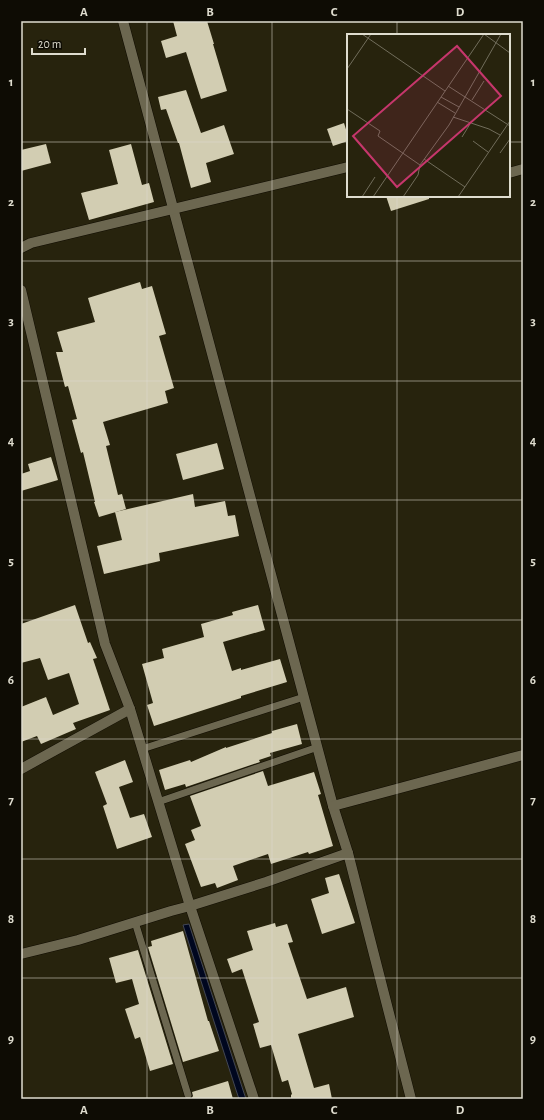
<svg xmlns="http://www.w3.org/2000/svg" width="544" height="1120" font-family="'Alegreya Sans',sans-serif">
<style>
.water{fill:#00071f;stroke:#434754}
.building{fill:#d2cdb2}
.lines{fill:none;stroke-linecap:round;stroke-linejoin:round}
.lane-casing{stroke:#100c00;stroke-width:8}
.street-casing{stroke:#100c00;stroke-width:11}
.lane{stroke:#6c6750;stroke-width:7}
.street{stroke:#6c6750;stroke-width:10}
.grid{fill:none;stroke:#dfddcf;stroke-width:1;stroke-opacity:0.55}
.inset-road{fill:none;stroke:#716d5b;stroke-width:1}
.view{fill:#c6366c;fill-opacity:0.15;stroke:#c6366c;stroke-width:2}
.inset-edge{fill:none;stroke:#dfddcf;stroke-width:2}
.neatline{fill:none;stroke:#dfddcf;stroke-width:1.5}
.grid-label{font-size:13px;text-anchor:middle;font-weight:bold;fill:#dfddcf}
</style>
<rect width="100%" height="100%" fill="#27230d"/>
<path class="water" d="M189 924 243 1090 246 1099H239L236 1090 183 925Z"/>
<g class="building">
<path d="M173 21H207L214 44H213L227 91 201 99 186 52 166 58 161 41 177 36Z"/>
<path d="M186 90 201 133 224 125 234 154 206 163 211 182 191 188 179 143H178L166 109 161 110 158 97Z"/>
<path d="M344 123 348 136V141L333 146 327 129Z"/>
<path d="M46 144 51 163 21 171V150Z"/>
<path d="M131 144 142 185 149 183 154 202 89 220 81 193 118 184 109 150Z"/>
<path d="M386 196H429V199L391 211Z"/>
<path d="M140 282 142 289 152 286 166 334 159 336 174 388 165 391 168 403 103 422 110 445 106 446 118 495 122 494 126 509 99 517 94 502H95L83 452 81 453 72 420 77 419 68 386 65 387 56 352H63L57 332 95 322 88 298Z"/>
<path d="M217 443 224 469 183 480 176 454Z"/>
<path d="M51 457 58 480 21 491V474L30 471 28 464Z"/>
<path d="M193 494 195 507 225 501 228 516 235 515 239 536 159 553 160 561 104 574 97 546 122 540 115 512Z"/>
<path d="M75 605 88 643 90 642 97 658 93 659 110 710 73 723 76 729 41 744 37 736 21 742V707L46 697 53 715 79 704 69 673 48 680 40 658 21 663V624Z"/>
<path d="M258 605 265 630 223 642 232 671 241 668V670L280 659 287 682 241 696V698L154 726 147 705 153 703 142 664 164 658 162 649 204 637 201 624 233 615 232 612Z"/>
<path d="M297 724 302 744 270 753 271 756 259 760 260 762 186 787 185 784 165 790 159 770 190 760 191 762 226 747V748L272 733V731Z"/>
<path d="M125 760 133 782 119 787 130 818 144 814 152 837 117 849 103 806 107 804 95 772Z"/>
<path d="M263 771 268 786 314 772 321 794 318 795 333 846 309 854 308 852 271 864 268 854 233 866 238 880 217 888 215 883 201 887 185 844 195 840 191 830 201 826 190 796Z"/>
<path d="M339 874 355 923 322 934 311 899 329 893 325 878Z"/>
<path d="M275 923 276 927 287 924 293 942 288 943 307 999 346 987 354 1017 298 1034 314 1088 329 1084 332 1099H291V1095L292 1094 288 1080 282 1082 271 1045 260 1048 253 1024 259 1022 242 969 232 973 227 959 253 950 247 931Z"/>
<path d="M183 931 208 1021H209L219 1051 183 1062 148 947 152 946 151 941Z"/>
<path d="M138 950 173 1064 150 1071 140 1037 135 1039 125 1009 139 1004 132 979 116 983 109 958Z"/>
<path d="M228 1081 233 1099H191L193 1096 192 1092Z"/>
</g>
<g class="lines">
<g class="lane-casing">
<g id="lane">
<path d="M142 749 304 697"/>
<path d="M158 802 318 747"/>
<path d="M135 922 188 1095"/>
</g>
</g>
<g class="street-casing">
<g id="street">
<path d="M123 21 333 806 348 853 411 1099"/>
<path d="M509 173 523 169"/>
<path d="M21 248 31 243 348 167"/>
<path d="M21 290 105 644 130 709 190 906 254 1099"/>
<path d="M21 769 130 709"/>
<path d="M333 806 523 755"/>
<path d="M21 954 78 940 171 911 190 906 266 882 348 853"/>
</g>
</g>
<use href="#lane" class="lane"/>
<use href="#street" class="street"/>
</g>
<path class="grid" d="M147 21V1099M272 21V1099M397 21V35M21 142H348M509 142H523M397 196V1099M21 261H523M21 381H523M21 500H523M21 620H523M21 739H523M21 859H523M21 978H523"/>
<g transform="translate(347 34)">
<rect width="163" height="163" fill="#27230d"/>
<path class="inset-road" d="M15 0 98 57M137 0 163 19M0 35 24 0M101 52 163 92M94 63 112 73M125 66 137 47M90 68 108 79M0 75 33 97 31 102 73 131M106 83 142 95 153 101M115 103 123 90M126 107 141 118M153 119 163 105M77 125 118 153M15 163 28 143M26 163 137 0M56 163 71 141 73 131 102 91 154 0M111 163 163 87"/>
<path class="view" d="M110 12 154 62 50 153 6 102Z"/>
<rect width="163" height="163" class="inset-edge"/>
</g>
<rect width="544" height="1120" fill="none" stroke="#0e0c04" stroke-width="44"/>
<path d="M32 48v6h53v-6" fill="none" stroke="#dfddcf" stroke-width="2"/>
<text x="38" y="48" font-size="12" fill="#dfddcf" stroke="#0e0c04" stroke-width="3" paint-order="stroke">20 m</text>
<rect x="22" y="22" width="500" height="1076" class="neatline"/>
<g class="grid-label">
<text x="84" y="16">A</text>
<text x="210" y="16">B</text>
<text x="334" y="16">C</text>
<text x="460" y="16">D</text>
<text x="11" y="86">1</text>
<text x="533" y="86">1</text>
<text x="11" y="206">2</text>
<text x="533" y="206">2</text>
<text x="11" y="325">3</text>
<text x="533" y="325">3</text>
<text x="11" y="445">4</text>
<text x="533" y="445">4</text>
<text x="11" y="565">5</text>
<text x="533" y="565">5</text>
<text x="11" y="684">6</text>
<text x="533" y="684">6</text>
<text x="11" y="804">7</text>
<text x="533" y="804">7</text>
<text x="11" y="923">8</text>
<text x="533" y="923">8</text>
<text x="11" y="1043">9</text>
<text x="533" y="1043">9</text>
<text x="84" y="1114">A</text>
<text x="210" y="1114">B</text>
<text x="334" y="1114">C</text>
<text x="460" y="1114">D</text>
</g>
</svg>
